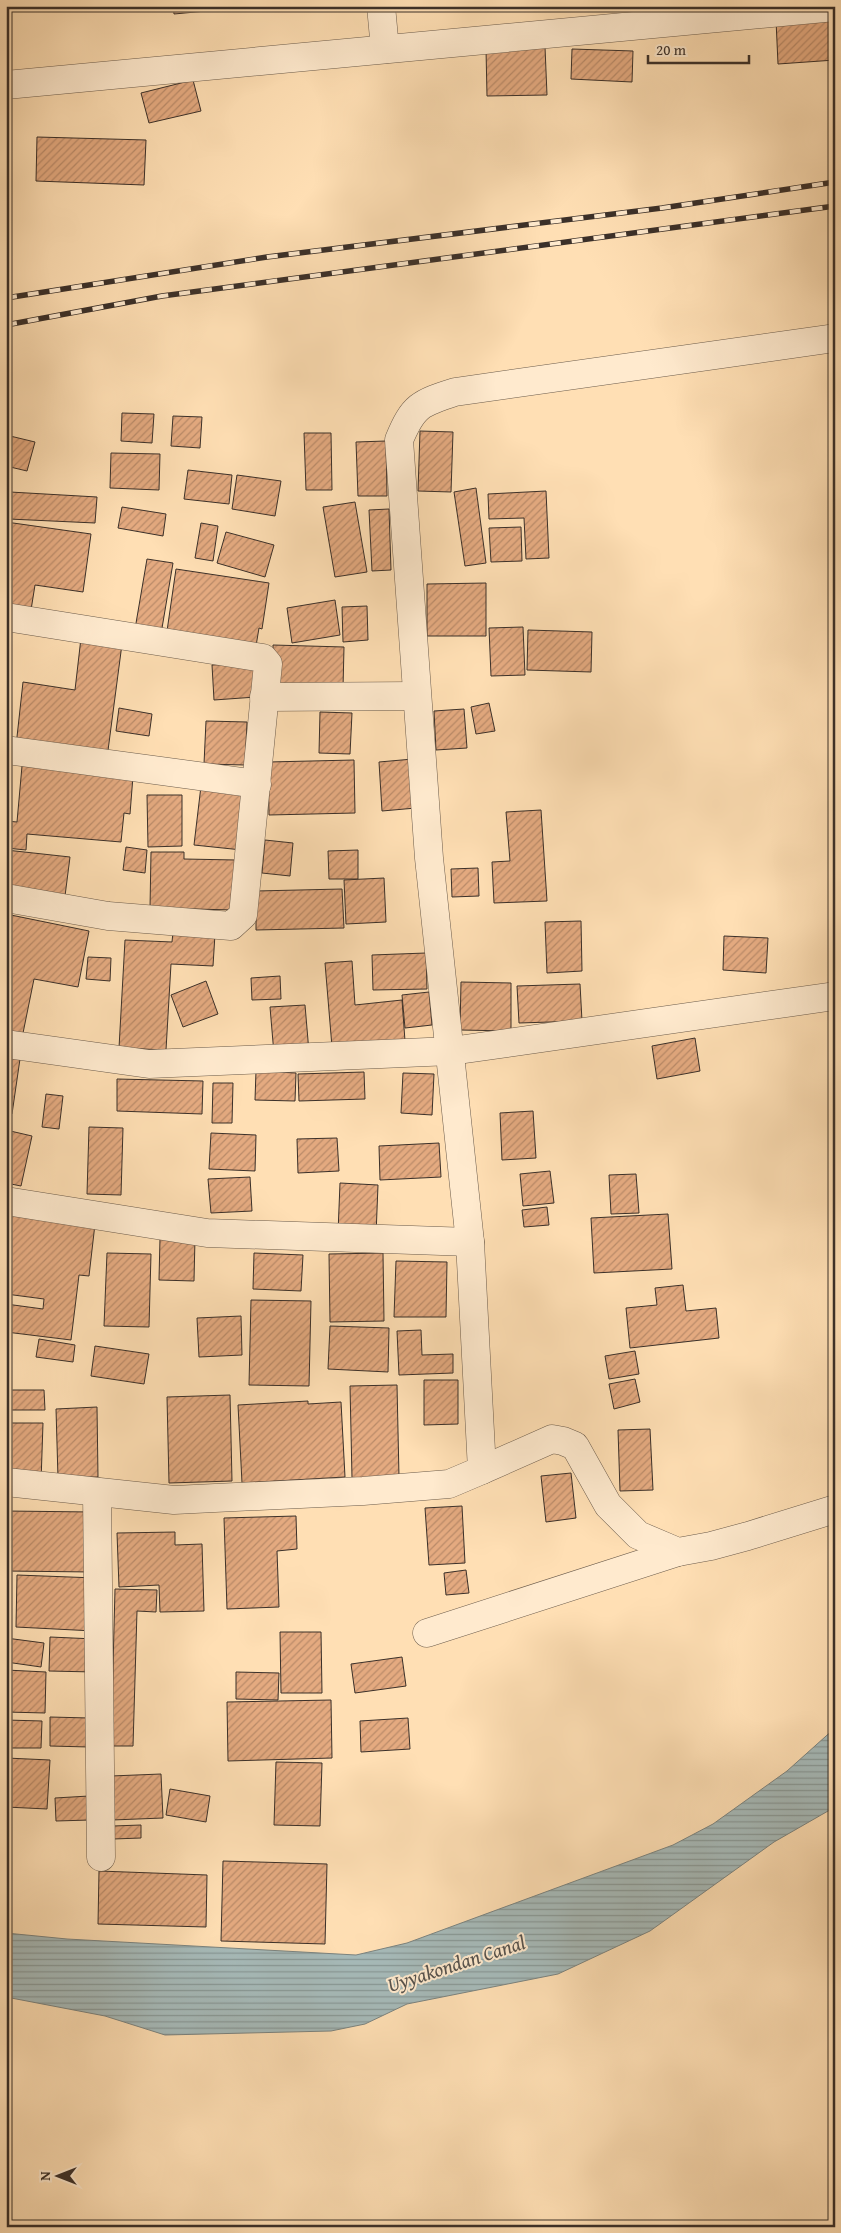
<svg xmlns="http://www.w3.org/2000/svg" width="841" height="2233" font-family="'Gentium Book Plus',serif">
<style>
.water{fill:url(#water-rules);stroke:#7b837f}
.building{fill:url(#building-hatch);stroke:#3b3029}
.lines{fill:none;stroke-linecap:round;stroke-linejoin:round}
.street-casing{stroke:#6c5c4c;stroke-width:29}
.street{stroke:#ffeace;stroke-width:28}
.rail-casing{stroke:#3b3029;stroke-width:5.5}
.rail{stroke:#ffeace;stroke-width:4;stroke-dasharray:11;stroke-linecap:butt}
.labels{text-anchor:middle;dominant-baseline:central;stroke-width:4;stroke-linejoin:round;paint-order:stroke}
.water-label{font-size:20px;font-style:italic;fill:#56524d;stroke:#ffeace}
</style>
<defs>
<pattern id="water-rules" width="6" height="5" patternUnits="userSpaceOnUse" patternTransform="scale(1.25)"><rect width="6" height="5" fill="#a6bab9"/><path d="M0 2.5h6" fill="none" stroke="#889896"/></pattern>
<pattern id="building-hatch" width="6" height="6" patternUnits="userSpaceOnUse" patternTransform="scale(1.25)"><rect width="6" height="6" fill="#e4aa80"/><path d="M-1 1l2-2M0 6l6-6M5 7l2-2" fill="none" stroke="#ba8b69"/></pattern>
</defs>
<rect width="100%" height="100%" fill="#ffdfb4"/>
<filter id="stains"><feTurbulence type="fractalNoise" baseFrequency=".004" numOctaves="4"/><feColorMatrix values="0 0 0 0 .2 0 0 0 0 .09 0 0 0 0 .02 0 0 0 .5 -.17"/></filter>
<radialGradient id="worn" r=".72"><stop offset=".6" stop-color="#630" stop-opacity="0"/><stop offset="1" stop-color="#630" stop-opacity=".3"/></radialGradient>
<path class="water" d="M835 1728V1807L774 1842 650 1931 558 1974 407 2004 365 2024 331 2031 165 2035 105 2016 6 1997V1933L67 1939 356 1955 407 1943 673 1845 713 1824 787 1771Z"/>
<g class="building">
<path d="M173 6H205L206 11 174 14Z"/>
<path d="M835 16V60L778 64 776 20Z"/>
<path d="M545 47 547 95 487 96 486 49Z"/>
<path d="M572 49 633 51 632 82 571 79Z"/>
<path d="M193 80 201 111 149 123 141 93Z"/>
<path d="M37 137 146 140 144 185 36 181Z"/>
<path d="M122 413 154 414 152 443 121 441Z"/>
<path d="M173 416 202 417 200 448 171 446Z"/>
<path d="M420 431 453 432 451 492 418 491Z"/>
<path d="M304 433H331L332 490H306Z"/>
<path d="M6 435 35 442 27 471 6 466Z"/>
<path d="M386 441 387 496H358L356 442Z"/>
<path d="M111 453 160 454 159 490 110 488Z"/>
<path d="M188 470 232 475 229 504 184 499Z"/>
<path d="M237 475 281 481 275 516 232 509Z"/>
<path d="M476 488 486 563 465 566 454 492Z"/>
<path d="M546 491 549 558 526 559 524 518 489 519 488 494Z"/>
<path d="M10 492 97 497 95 523 9 519Z"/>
<path d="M355 502 367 572 335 577 323 507Z"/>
<path d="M122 507 166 514 163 536 118 528Z"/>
<path d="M389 509 391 570 372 571 369 510Z"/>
<path d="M6 522 91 534 83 592 35 585 31 610 6 607Z"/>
<path d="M201 523 218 526 213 561 195 558Z"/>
<path d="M521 527 522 561 491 562 489 528Z"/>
<path d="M226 532 274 545 265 577 217 563Z"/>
<path d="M147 559 173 563 161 634 135 629Z"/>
<path d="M176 569 269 583 262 629 259 628 255 652 166 638Z"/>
<path d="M486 583V636H427V584Z"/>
<path d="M335 600 340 635 292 643 287 608Z"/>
<path d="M367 606 368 640 343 642 342 607Z"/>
<path d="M523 627 525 675 491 676 489 628Z"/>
<path d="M528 630 592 632 591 672 527 670Z"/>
<path d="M81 638 122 644 107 758 16 746 23 682 75 690Z"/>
<path d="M273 645 344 647 343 688 273 686Z"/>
<path d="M255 663 256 697 214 700 212 665Z"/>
<path d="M489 703 495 731 476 734 471 707Z"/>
<path d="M119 708 152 714 149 736 116 731Z"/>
<path d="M464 709 467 748 436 750 434 711Z"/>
<path d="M320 712 352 713 350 754 319 753Z"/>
<path d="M206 721 247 722 245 765 204 764Z"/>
<path d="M413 759 416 808 382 811 379 762Z"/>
<path d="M354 760 355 813 269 815 268 762Z"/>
<path d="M22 766 133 776 130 814 124 813 121 842 27 834 26 850 6 848V821L17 822Z"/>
<path d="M201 786 248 791 242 850 194 845Z"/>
<path d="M147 795H182V846L148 847Z"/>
<path d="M541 810 547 901 494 903 492 862 510 861 506 812Z"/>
<path d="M265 840 293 843 290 876 262 873Z"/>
<path d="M126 847 147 850 145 873 123 870Z"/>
<path d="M6 850 70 857 65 896 6 893Z"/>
<path d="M358 850V879H329L328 851Z"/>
<path d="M151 852H184V859L236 860 235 910 150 908Z"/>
<path d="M478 868 479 896 452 897 451 869Z"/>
<path d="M384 878 386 922 346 924 344 880Z"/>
<path d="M342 889 344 928 256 930V891Z"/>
<path d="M6 914 89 931 78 987 34 979 22 1038 6 1035Z"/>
<path d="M581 921 582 971 547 973 545 922Z"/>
<path d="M173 932 215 934 213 966 171 964 166 1050 119 1048 125 940 172 942Z"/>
<path d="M724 936 768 938 766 973 723 970Z"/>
<path d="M426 953 427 989 373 990 372 955Z"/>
<path d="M88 957 111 958 110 981 86 979Z"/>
<path d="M352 961 355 1005 402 1000 405 1041 332 1047 325 963Z"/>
<path d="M280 976 281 999 252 1000 251 978Z"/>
<path d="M206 981 218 1014 183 1027 171 995Z"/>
<path d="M461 982 511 983V1031L460 1030Z"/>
<path d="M580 984 582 1021 519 1023 517 986Z"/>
<path d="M429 992 432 1025 405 1028 402 995Z"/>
<path d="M305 1005 309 1052 274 1054 270 1007Z"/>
<path d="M695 1038 700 1071 657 1079 652 1046Z"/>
<path d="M6 1050 21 1052 12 1114 6 1113Z"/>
<path d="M256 1071 296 1073 295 1101 255 1100Z"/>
<path d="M364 1072 365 1099 299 1101 298 1074Z"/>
<path d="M403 1073 434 1074 432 1115 401 1113Z"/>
<path d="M117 1079 203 1081 202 1114 117 1111Z"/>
<path d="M213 1083H233L232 1123H212Z"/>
<path d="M46 1094 63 1096 59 1129 42 1127Z"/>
<path d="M533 1111 536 1158 502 1160 500 1113Z"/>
<path d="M89 1127 123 1128 121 1195 87 1194Z"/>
<path d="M6 1130 32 1136 21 1186 6 1183Z"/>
<path d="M211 1133 256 1135 255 1171 209 1169Z"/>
<path d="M337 1138 339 1171 298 1173 297 1139Z"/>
<path d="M439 1143 441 1177 380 1180 379 1146Z"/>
<path d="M550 1171 554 1203 523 1206 520 1174Z"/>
<path d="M636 1174 639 1213 611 1214 609 1175Z"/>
<path d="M250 1177 252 1211 211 1213 208 1179Z"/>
<path d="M340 1183 378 1185 376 1235 338 1233Z"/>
<path d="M547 1207 549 1225 524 1227 522 1210Z"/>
<path d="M10 1214 95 1224 89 1276 79 1275 71 1340 6 1332V1304L43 1309 44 1299 6 1294V1247Z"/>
<path d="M668 1214 672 1269 594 1273 591 1218Z"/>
<path d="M160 1238H195L194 1281 159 1280Z"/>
<path d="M107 1253 151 1254 149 1327 104 1326Z"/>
<path d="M254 1253 303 1255 301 1291 253 1289Z"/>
<path d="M383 1253 384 1321 330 1322 329 1254Z"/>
<path d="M396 1261 447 1262 446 1317H394Z"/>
<path d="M683 1285 686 1311 716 1308 719 1338 630 1348 626 1308 657 1305 655 1288Z"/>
<path d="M251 1300 311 1301 309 1386 249 1385Z"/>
<path d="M241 1316 242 1355 199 1357 197 1318Z"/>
<path d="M330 1326 389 1328 388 1372 328 1369Z"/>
<path d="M421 1330 422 1355 453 1354V1373L399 1375 397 1331Z"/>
<path d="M39 1339 75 1345 73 1362 36 1357Z"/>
<path d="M95 1346 149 1354 144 1384 91 1376Z"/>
<path d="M635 1351 639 1374 609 1379 605 1356Z"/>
<path d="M635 1379 640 1402 614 1409 609 1384Z"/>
<path d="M424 1380H458V1424L424 1425Z"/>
<path d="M397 1385 399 1477 352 1478 350 1386Z"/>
<path d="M6 1390H44L45 1410H6Z"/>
<path d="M230 1395 232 1481 169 1483 167 1397Z"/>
<path d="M308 1401V1404L341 1402 345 1477 242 1483 238 1405Z"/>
<path d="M97 1407 98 1477 58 1478 56 1409Z"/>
<path d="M6 1423H43L41 1482 6 1481Z"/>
<path d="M650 1429 653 1490 620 1491 618 1430Z"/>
<path d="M571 1473 576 1518 546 1522 541 1476Z"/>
<path d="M462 1506 465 1563 429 1565 425 1508Z"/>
<path d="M6 1511 92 1512V1572L6 1571Z"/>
<path d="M296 1516 297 1549 277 1551 279 1607 227 1609 224 1518Z"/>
<path d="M175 1532V1545L202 1544 204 1611 160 1612 159 1585 119 1587 117 1533Z"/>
<path d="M466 1570 469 1593 446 1595 444 1573Z"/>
<path d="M17 1575 96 1578 94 1631 16 1627Z"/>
<path d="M115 1589 157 1590 156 1612 137 1611 133 1746H111Z"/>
<path d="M280 1632H321L322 1693H281Z"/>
<path d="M50 1637 95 1639 94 1672 49 1671Z"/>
<path d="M6 1638 44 1643 41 1667 6 1662Z"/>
<path d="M402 1657 406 1686 355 1693 351 1664Z"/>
<path d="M6 1670 46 1672 45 1713 6 1712Z"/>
<path d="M236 1672 279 1673 278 1700 236 1699Z"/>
<path d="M331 1700 332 1758 228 1761 227 1702Z"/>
<path d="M50 1717 89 1718V1747L50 1746Z"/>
<path d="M408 1718 410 1749 361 1752 360 1721Z"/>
<path d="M6 1720 42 1721 41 1748H6Z"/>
<path d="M6 1758 50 1760 47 1809 6 1807Z"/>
<path d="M276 1762 322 1763 320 1826 274 1825Z"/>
<path d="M161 1774 163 1818 112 1820 111 1776Z"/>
<path d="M170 1789 210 1796 206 1822 166 1815Z"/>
<path d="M89 1796 90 1820 56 1821 55 1798Z"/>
<path d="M141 1825V1838L113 1839V1826Z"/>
<path d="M223 1861 327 1864 325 1944 221 1941Z"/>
<path d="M99 1871 207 1875 206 1927 98 1924Z"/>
</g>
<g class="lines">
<g class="street-casing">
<g id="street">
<path d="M381 6 385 49"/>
<path d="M6 85 835 7"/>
<path d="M6 617 263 658 268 664 243 915 231 926 108 916 6 898"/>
<path d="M264 697 416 696"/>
<path d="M6 750 257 784"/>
<path d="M6 1044 149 1064 451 1051 835 996"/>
<path d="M6 1201 207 1233 470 1242"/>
<path d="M482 1470 552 1439 563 1441 575 1446 608 1505 638 1535 678 1552 711 1546 748 1536 835 1509"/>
<path d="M6 1482 174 1500 363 1491 449 1484 482 1470 470 1242 429 858 399 440C413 406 420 403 455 392L835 338"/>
<path d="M97 1492 101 1857"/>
<path d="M427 1633 678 1552"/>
</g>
</g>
<use href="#street" class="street"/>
<g class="rail-casing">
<g id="rail">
<path d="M6 298 267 257 662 208 835 182"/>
<path d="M6 325 162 296 835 206"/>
</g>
</g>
<use href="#rail" class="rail"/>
</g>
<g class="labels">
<g class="water-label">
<text transform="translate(456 1963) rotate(-18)">Uyyakondan Canal</text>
</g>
</g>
<rect width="841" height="2233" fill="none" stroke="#ffdfb4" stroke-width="25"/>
<rect x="8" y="8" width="826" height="2218" fill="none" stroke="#3b3029" stroke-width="2.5"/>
<rect x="12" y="12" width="816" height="2208" fill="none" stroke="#3b3029"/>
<g transform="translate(58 2176) rotate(270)" stroke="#ffeace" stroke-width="4" paint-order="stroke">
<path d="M0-4L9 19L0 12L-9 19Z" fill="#3b3029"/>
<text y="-8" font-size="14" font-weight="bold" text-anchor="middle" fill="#3b3029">N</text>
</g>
<path d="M648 55v8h101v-8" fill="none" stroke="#3b3029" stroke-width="2.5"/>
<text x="656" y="55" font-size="15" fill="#3b3029" stroke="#ffeace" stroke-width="4" paint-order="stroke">20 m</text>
<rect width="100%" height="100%" filter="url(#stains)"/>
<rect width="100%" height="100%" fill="url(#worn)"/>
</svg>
